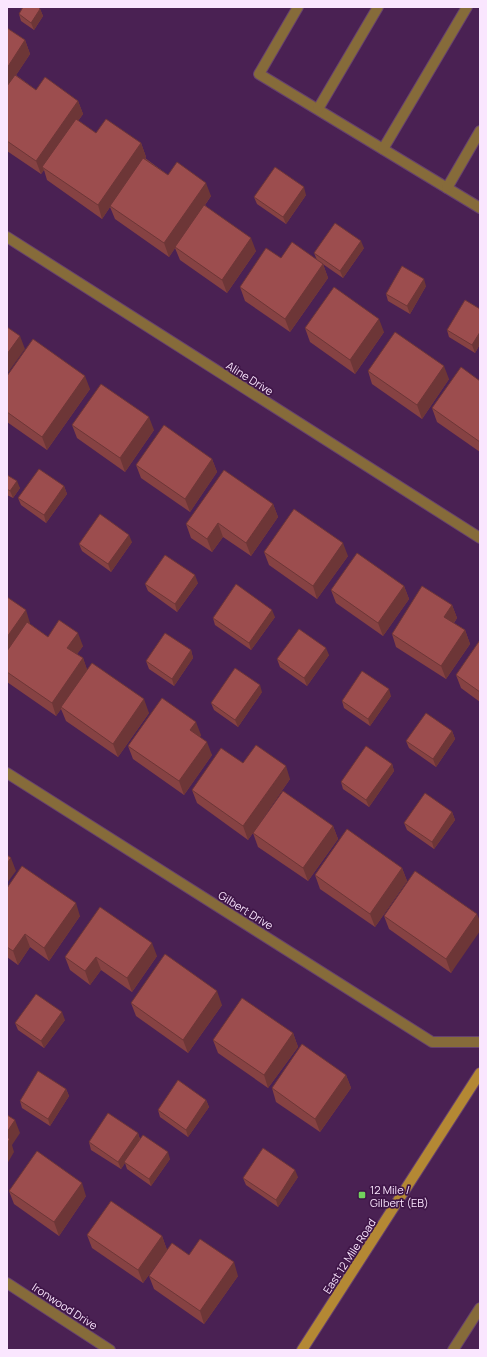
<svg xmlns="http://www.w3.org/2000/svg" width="487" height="1357" font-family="Manrope,sans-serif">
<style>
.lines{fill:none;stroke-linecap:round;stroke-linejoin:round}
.service-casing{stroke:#66416e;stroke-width:12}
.minor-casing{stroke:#66416e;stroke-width:12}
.secondary-casing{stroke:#66416e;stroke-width:12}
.service{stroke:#866b3a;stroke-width:10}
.minor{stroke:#866b3a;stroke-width:10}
.secondary{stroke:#b48834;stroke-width:10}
.wall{fill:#864243}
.shaded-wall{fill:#6d3637}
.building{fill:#9c4d4e;stroke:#6d3637}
.poi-dot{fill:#72d25d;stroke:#3f1648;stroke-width:1.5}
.labels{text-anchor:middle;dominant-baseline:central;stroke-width:3.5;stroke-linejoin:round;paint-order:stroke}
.street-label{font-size:11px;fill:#fae6fe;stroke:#3f1648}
.poi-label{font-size:11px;fill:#fae6fe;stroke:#3f1648;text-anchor:start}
</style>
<rect width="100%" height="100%" fill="#4a2153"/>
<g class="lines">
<g class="service-casing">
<g id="service">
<path d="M298 7 259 74 480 208"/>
<path d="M318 109 378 7"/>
<path d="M383 149 467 7"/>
<path d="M447 188 480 131"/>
<path d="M453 1350 480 1308"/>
</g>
</g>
<g class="minor-casing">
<g id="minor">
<path d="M7 237 480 538"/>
<path d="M7 773 432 1042H480"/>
<path d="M7 1283 110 1350"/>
</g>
</g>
<g class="secondary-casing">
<path id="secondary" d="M302 1350 480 1073"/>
</g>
<use href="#service" class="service"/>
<use href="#minor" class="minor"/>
<use href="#secondary" class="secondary"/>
</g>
<g class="wall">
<path d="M40 9 43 16 34 30 21 21 19 14Z"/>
<path d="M7 28 25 40 30 54 16 75 36 90 78 101 83 114 78 121 96 133 141 143 146 157 145 158 168 175 211 196 205 205 256 251 227 293 180 260 175 248 169 257 115 219 110 207 102 219 47 180 44 170 41 174 7 151Z"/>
<path d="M306 195 286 224 257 204 254 197Z"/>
<path d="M364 248 343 278 317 260 314 253Z"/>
<path d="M281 258 323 264 328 278 290 332 245 301 240 287Z"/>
<path d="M426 286 410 314 388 301 386 294Z"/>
<path d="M480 309V344L475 353 449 337 447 330Z"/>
<path d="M305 328 384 332 355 374 310 342Z"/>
<path d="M368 371 449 379 422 419 372 384Z"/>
<path d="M7 376 90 389 47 450 7 422Z"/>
<path d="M480 381V452L437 422 432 408Z"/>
<path d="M72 425 154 430 125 472 77 438Z"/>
<path d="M212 459 217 472 190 512 141 478 136 465Z"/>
<path d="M7 475 20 488 13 498 7 495Z"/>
<path d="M64 486 67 494 46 523 21 505 18 498Z"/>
<path d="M273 504 278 517 251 556 223 537 212 552 191 538 186 524Z"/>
<path d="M132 542 111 572 82 551 79 544Z"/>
<path d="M264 552 348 556 317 599 269 565Z"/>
<path d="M198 583 177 612 148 591 145 584Z"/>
<path d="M404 586 409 599 383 636 336 603 331 590Z"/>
<path d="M7 597 30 623V624L48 637 83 646 77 654 83 658 87 670 149 713 118 757 66 721 61 709 56 716 7 682Z"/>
<path d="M452 605 457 618 454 623 465 630 470 644 446 679 396 647 392 634Z"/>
<path d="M275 617 251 650 215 625 213 618Z"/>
<path d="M480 640V702L461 688 456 675Z"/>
<path d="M191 650 193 658 174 686 149 669 146 661Z"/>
<path d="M329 655 307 686 280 667 277 659Z"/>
<path d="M262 692 238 727 214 710 211 703Z"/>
<path d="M391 696 370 726 344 708 342 701Z"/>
<path d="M452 731 455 739 436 767 409 748 406 741Z"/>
<path d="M201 735 200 737 212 755 184 795 133 759 128 746Z"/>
<path d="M243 763 290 779 248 840 197 803 192 790Z"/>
<path d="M392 764 394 771 369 807 343 789 341 782Z"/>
<path d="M452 812 455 820 434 849 407 830 404 823Z"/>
<path d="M333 826 338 839 308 881 258 847 253 833Z"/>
<path d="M402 868 407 881 375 927 320 889 315 875Z"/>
<path d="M7 888 80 916 49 961 30 947 18 965 7 957Z"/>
<path d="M384 916 480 921 451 973 389 929Z"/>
<path d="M157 956 132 992 101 970 90 985 70 970 65 957Z"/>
<path d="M131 1003 222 1005 188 1053 136 1016Z"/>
<path d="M65 1020 44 1048 18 1030 15 1023Z"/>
<path d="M293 1033 298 1047 268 1088 218 1053 213 1040Z"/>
<path d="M346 1075 351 1088 320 1132 276 1102 272 1088Z"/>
<path d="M66 1089 69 1096 50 1126 22 1108 20 1101Z"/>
<path d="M206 1100 209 1107 188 1137 160 1117 158 1110Z"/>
<path d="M138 1133 140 1139 170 1159 151 1186 127 1169 125 1163 121 1169 91 1150 89 1142Z"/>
<path d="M298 1177 278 1207 246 1185 243 1178Z"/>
<path d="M9 1191 86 1196 59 1236 14 1204Z"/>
<path d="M87 1235 162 1236 167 1250 143 1283 92 1248Z"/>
<path d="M149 1276H238L204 1324 154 1289Z"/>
</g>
<g class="shaded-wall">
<path d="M40 9 43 16 34 30 31 23Z"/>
<path d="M25 40 30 54 7 89V68Z"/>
<path d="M78 101 83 114 45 168 42 167 44 170 41 174 36 161Z"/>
<path d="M141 143 146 157 111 206H110V207L102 219 98 205Z"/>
<path d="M206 183 211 196 169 257 164 243Z"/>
<path d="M304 187 306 195 286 224 283 217Z"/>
<path d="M251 238 256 251 227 293 222 280Z"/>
<path d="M361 241 364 248 343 278 340 271Z"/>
<path d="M323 264 328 278 290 332 285 319Z"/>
<path d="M424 279 426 286 410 314 407 306Z"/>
<path d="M379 319 384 332 355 374 350 360Z"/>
<path d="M480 332V344L475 353 472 345Z"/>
<path d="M20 336 25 349 7 374V354Z"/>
<path d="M444 366 449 379 422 419 417 405Z"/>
<path d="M85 376 90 389 47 450 42 437Z"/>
<path d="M149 417 154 430 125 472 120 458Z"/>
<path d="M212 459 217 472 190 512 185 499Z"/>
<path d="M17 481 20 488 13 498 10 491Z"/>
<path d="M64 486 67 494 46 523 44 515Z"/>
<path d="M273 504 278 517 251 556 246 543Z"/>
<path d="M218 523 223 537 212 552 207 539Z"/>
<path d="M129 535 132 542 111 572 108 564Z"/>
<path d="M343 543 348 556 317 599 313 586Z"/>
<path d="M195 575 198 583 177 612 175 604Z"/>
<path d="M404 586 409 599 383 636 378 623Z"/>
<path d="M452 605 457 618 449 630 444 617Z"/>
<path d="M26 610 30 623 7 657V637Z"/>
<path d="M272 610 275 617 251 650 249 643Z"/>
<path d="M465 630 470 644 446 679 441 666Z"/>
<path d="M78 633 83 646 72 661 67 648Z"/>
<path d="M326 648 329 655 307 686 304 678Z"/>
<path d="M191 650 193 658 174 686 172 679Z"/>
<path d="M83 658 88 672 61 707V709L56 716 52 703Z"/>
<path d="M260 685 262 692 238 727 235 720Z"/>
<path d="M389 689 391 696 370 726 368 719Z"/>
<path d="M144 699 149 713 118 757 113 744Z"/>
<path d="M196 722 201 735 195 743 190 730Z"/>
<path d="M452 731 455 739 436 767 433 759Z"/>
<path d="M207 742 212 755 184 795 179 781Z"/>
<path d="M392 764 394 771 369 807 366 800Z"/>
<path d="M286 766 290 779 248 840 243 826Z"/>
<path d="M452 812 455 820 434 849 432 842Z"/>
<path d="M333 826 338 839 308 881 303 868Z"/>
<path d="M11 858 16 871 7 883V863Z"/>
<path d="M402 868 407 881 375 927 370 914Z"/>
<path d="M76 903 80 916 49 961 44 948Z"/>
<path d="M477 914 480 921V931L451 973 446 959Z"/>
<path d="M25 934 30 947 18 965 13 951Z"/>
<path d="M152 943 157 956 132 992 127 978Z"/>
<path d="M96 957 101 970 90 985 85 971Z"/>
<path d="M217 991 222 1005 188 1053 183 1040Z"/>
<path d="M62 1012 65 1020 44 1048 41 1041Z"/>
<path d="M293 1033 298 1047 268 1088 264 1075Z"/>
<path d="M346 1075 351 1088 320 1132 315 1119Z"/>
<path d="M66 1089 69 1096 50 1126 48 1119Z"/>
<path d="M206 1100 209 1107 188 1137 186 1130Z"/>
<path d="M15 1120 20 1133 12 1145 14 1152 7 1164V1132Z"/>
<path d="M138 1133 140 1140 124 1162 125 1163 121 1169 118 1162Z"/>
<path d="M168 1152 170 1159 151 1186 149 1179Z"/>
<path d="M295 1170 298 1177 278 1207 276 1200Z"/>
<path d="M82 1183 86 1196 59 1236 54 1222Z"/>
<path d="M162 1236 167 1250 143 1283 138 1270Z"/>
<path d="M234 1262 238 1276 204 1324 200 1311Z"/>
</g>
<g class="building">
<path d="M23 7H38L40 9 31 23 19 14Z"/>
<path d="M7 28 25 40 7 68Z"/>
<path d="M15 75 36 90 45 77 78 101 36 161 7 141V86Z"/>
<path d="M76 119 96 133 106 119 141 143 98 205 42 167Z"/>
<path d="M143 158 168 175 177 162 206 183 164 243 110 206Z"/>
<path d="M275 167 304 187 283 217 254 197Z"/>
<path d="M204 205 251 238 222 280 175 247Z"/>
<path d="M335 223 361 241 340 271 314 253Z"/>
<path d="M292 242 323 264 285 319 240 287 266 248 281 258Z"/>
<path d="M402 266 424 279 407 306 386 294Z"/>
<path d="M334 287 379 319 350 360 305 328Z"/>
<path d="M465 300 480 309V332L472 345 447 330Z"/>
<path d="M7 327 20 336 7 354Z"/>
<path d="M395 332 444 366 417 405 368 371Z"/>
<path d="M33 339 85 376 42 437 7 412V376Z"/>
<path d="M461 367 480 381V442L432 408Z"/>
<path d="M101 384 149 417 120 458 72 425Z"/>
<path d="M164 425 212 459 185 499 136 465Z"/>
<path d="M39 469 64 486 44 515 18 498Z"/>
<path d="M224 470 273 504 246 543 218 523 207 539 186 524Z"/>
<path d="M7 475 17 481 10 491 7 489Z"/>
<path d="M294 509 343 543 313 586 264 552Z"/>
<path d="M100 514 129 535 108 564 79 544Z"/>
<path d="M357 553 404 586 378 623 331 590Z"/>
<path d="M165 555 195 575 175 604 145 584Z"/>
<path d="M236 584 272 610 249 643 213 618Z"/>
<path d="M422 586 452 605 444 617 465 630 441 666 392 634Z"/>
<path d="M7 597 26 610 7 637Z"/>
<path d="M59 620 78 633 67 648 83 658 52 703 7 672V651L27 622 48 637Z"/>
<path d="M299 629 326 648 304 678 277 659Z"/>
<path d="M165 633 191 650 172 679 146 661Z"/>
<path d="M480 640V692L456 675Z"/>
<path d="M92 663 144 699 113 744 61 707Z"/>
<path d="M235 668 260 685 235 720 211 703Z"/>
<path d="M362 671 389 689 368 719 342 701Z"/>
<path d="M162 698 196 722 190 730 207 742 179 781 128 746Z"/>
<path d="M426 713 452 731 433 759 406 741Z"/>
<path d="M256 745 286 766 243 826 192 790 221 748 243 763Z"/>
<path d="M366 746 392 764 366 800 341 782Z"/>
<path d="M283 791 333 826 303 868 253 833Z"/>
<path d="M425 793 452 812 432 842 404 823Z"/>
<path d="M347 829 402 868 370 914 315 875Z"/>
<path d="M7 855 11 858 7 863Z"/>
<path d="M22 866 76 903 44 948 25 934 13 951 7 947V888Z"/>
<path d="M415 871 477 914 446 959 384 916Z"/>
<path d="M100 907 152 943 127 978 96 957 85 971 65 957Z"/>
<path d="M165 954 217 991 183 1040 131 1003Z"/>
<path d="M36 994 62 1012 41 1041 15 1023Z"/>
<path d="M242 998 293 1033 264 1075 213 1040Z"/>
<path d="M302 1044 346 1075 315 1119 272 1088Z"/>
<path d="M38 1071 66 1089 48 1119 20 1101Z"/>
<path d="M178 1080 206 1100 186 1130 158 1110Z"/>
<path d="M108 1113 138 1133 118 1162 89 1142Z"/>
<path d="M7 1115 15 1120 7 1132Z"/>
<path d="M143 1135 168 1152 149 1179 124 1162Z"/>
<path d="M7 1137 10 1139 7 1143Z"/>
<path d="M263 1148 295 1170 276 1200 243 1178Z"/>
<path d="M37 1151 82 1183 54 1222 9 1191Z"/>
<path d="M111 1201 162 1236 138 1270 87 1235Z"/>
<path d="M200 1239 234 1262 200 1311 149 1276 172 1243 189 1255Z"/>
</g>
<rect class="poi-dot" x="358" y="1191" width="8" height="8" rx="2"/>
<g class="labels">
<g class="street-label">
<text transform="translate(250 378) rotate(32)">Aline Drive</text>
<text transform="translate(246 910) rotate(32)">Gilbert Drive</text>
<text transform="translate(349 1256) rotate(-57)">East 12 Mile Road</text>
<text transform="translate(65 1306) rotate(33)">Ironwood Drive</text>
</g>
<g class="poi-label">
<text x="370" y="1189">12 Mile /<tspan x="370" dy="13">Gilbert (EB)</tspan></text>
</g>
</g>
<rect width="487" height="1357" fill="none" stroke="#fae6fe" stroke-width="16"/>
</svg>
